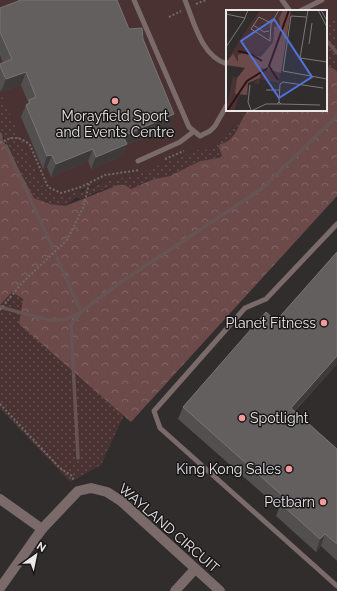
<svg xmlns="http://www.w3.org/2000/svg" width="337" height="591" font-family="Raleway,sans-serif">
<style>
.green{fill:url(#green-dots)}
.forest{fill:url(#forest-crowns)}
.pitch{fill:#4a3233}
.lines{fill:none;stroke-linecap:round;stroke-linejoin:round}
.stream{stroke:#675354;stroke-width:3.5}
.path{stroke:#6e6b6b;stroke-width:2;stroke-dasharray:2 2;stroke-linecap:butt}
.service{stroke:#7a6a6a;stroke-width:5}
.minor{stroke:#7a6a6a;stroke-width:10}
.wall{fill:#524f4f}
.shaded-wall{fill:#3e3a3a}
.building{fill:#635f5f;stroke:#787474}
.poi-dot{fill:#f59b9e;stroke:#181616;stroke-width:1.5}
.labels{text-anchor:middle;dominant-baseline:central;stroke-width:3;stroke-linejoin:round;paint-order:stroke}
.poi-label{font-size:14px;fill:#eae8e8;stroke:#181616;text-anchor:end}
.street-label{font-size:14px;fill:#eae8e8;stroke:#181616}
.inset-river{fill:none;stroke:#2f1314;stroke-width:2}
.inset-road{fill:none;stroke:#7b7878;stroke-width:1}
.view{fill:#5074dc;fill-opacity:0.15;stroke:#5074dc;stroke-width:2}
.inset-edge{fill:none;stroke:#eae8e8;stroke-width:2}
</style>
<defs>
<pattern id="green-dots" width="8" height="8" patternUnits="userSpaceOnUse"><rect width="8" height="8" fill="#4a3233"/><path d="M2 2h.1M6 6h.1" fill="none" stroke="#645051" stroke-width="1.8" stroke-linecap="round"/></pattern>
<pattern id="forest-crowns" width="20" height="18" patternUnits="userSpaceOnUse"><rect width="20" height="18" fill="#6c4a4a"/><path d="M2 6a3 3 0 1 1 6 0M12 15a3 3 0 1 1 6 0" fill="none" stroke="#816464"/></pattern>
</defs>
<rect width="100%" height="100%" fill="#312d2d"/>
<g class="green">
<path d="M337 18V71L326 65V23Z"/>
<path d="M0 92 81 192 110 179 131 176 196 150 208 149 226 137 245 110H248C237 124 237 138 219 148L222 156 219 158 200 161 170 176 154 179 131 189C117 181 95 193 81 199L77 197 65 206 50 204 34 198 19 171 0 130Z"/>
<path d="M12 292 23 300 20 324 124 415 101 465 70 482 0 408V305Z"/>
</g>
<path class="forest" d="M326 65 337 71V196L131 422 19 324 23 299 12 292 0 305V134L34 198 50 204 65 206 118 185H125L131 189 154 179 170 176 200 161 219 158 222 156 219 148 220 144C236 142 239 121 248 110H326Z"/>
<path class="pitch" d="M0 0H337V18L326 23V11H227V110H245L226 137 208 149 196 150 131 176 110 179 67 196H57L48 192 42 185 0 92Z"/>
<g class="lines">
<g class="stream">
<path d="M326 40 337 53"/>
<path d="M0 134 1 137"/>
<path d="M6 146 52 246"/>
<path d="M0 307 48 320H64L81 312 57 258"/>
<path d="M78 458 71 325 81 312 118 284 260 190 337 116"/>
</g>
<g class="path">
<path d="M196 4 206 0"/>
<path d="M169 17 181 11"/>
<path d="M0 143C12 136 20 136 30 145L48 187 61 193 81 187 105 175 140 170"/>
<path d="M165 159 184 151"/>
<path d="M0 310 21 284 67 240 84 206 89 183"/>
<path d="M0 404 60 468 72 476 74 481"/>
</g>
<g class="service">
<path d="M134 0 189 127 200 136 210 131 215 126 227 105"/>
<path d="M185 0C194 22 201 56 227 64"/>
<path d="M282 0 290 11"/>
<path d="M300 11 322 0"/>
<path d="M138 161 180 142 193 132"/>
<path d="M337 224 266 299 245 308 154 411 160 428 337 586"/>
</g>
<g class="minor">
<path d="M0 499 42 529"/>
<path d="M0 588 42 529 78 491 91 488 107 492 121 501 220 591"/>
<path d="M175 591 195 569"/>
</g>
</g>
<g class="wall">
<path d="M0 8 129 29 143 39 170 127 126 145 122 156 91 169 88 161 51 177 47 167 43 169 21 117 26 105 27 104 28 102 21 85 1 92 0 89V64L3 63 0 55Z"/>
<path d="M337 252V364L295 411 337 449V561L321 546 316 552 276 516 279 508 178 419 183 407 276 321Z"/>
</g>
<g class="shaded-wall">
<path d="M26 72 21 85 1 92 6 79Z"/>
<path d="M174 114 170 127 126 145 122 156 91 169 96 157 123 136Z"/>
<path d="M93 149 88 161 51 177 56 164Z"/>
<path d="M52 155 47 167 43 169 47 156Z"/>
<path d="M337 356V364L286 420 291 408Z"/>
<path d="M325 534 321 546 316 552 320 539Z"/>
</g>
<g class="building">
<path d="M21 0H117L129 29 142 28 143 39 174 114 123 136 127 144 96 157 93 149 56 164 52 155 47 156 26 105 30 103 29 100 36 97 26 72 6 79 0 66V64L12 59 0 32V8Z"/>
<path d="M337 252V356L291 408 337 449V544L325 534 320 539 280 503 285 498 183 407 266 312 276 321Z"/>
</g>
<g class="poi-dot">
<circle cx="115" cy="101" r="4"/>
<circle cx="324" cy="323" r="4"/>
<circle cx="242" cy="418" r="4"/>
<circle cx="289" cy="469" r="4"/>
<circle cx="323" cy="502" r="4"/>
</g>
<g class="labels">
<g class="poi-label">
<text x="115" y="116" text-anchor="middle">Morayfield Sport<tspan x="115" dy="16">and Events Centre</tspan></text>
<text x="316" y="323">Planet Fitness</text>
<text x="250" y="418" text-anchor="start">Spotlight</text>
<text x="281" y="469">King Kong Sales</text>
<text x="315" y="502">Petbarn</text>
</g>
<g class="street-label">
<text transform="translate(169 528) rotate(41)">WAYLAND CIRCUIT</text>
</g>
</g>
<g transform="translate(226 10)">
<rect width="101" height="101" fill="#312d2d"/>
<path d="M55 0H57L53 8 54 16 47 20V32L35 47 31 48 22 42 13 41 17 43 11 49 14 55 6 47 0 53 12 33 33 46 44 33 47 16ZM35 58 54 63 53 73 34 69 33 74 27 73 34 68ZM7 65 11 68 12 73 9 84 14 85 8 101H0Z" fill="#4a3233"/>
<path d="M57 0H65L55 63 35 58 34 68 22 73 21 85 9 84 11 68 19 58 0 55 1 51 7 44 12 52V45L17 43 35 47 47 32 48 17 54 16 53 8Z" fill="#6c4a4a"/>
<path d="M34 0H55L47 16 46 31 32 46 12 33Z" fill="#4a3233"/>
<path class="inset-river" d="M12 41 24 44M25 44 36 51M52 70 43 56 63 0M1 101 21 71 42 58"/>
<path class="inset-road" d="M82 0 74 48 101 52M92 0 101 17M95 0 101 11M0 4 19 8M80 7 65 6 57 61 101 69M45 13 33 7 25 19 44 31 45 14 53 0M27 15 38 22 43 21M83 34 86 13M0 37 18 10 22 0M24 75 22 92 25 100M40 80H53M53 92 54 74 57 72 97 78M55 94 94 95M25 101 40 94H55L53 92 51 94"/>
<path class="view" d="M48 9 86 67 53 88 15 31Z"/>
<rect width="101" height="101" class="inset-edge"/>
</g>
<g transform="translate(36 555) rotate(33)" stroke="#181616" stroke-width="3" paint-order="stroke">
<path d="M0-3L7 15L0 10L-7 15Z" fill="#eae8e8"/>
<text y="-6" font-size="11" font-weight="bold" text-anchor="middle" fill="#eae8e8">N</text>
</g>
</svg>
